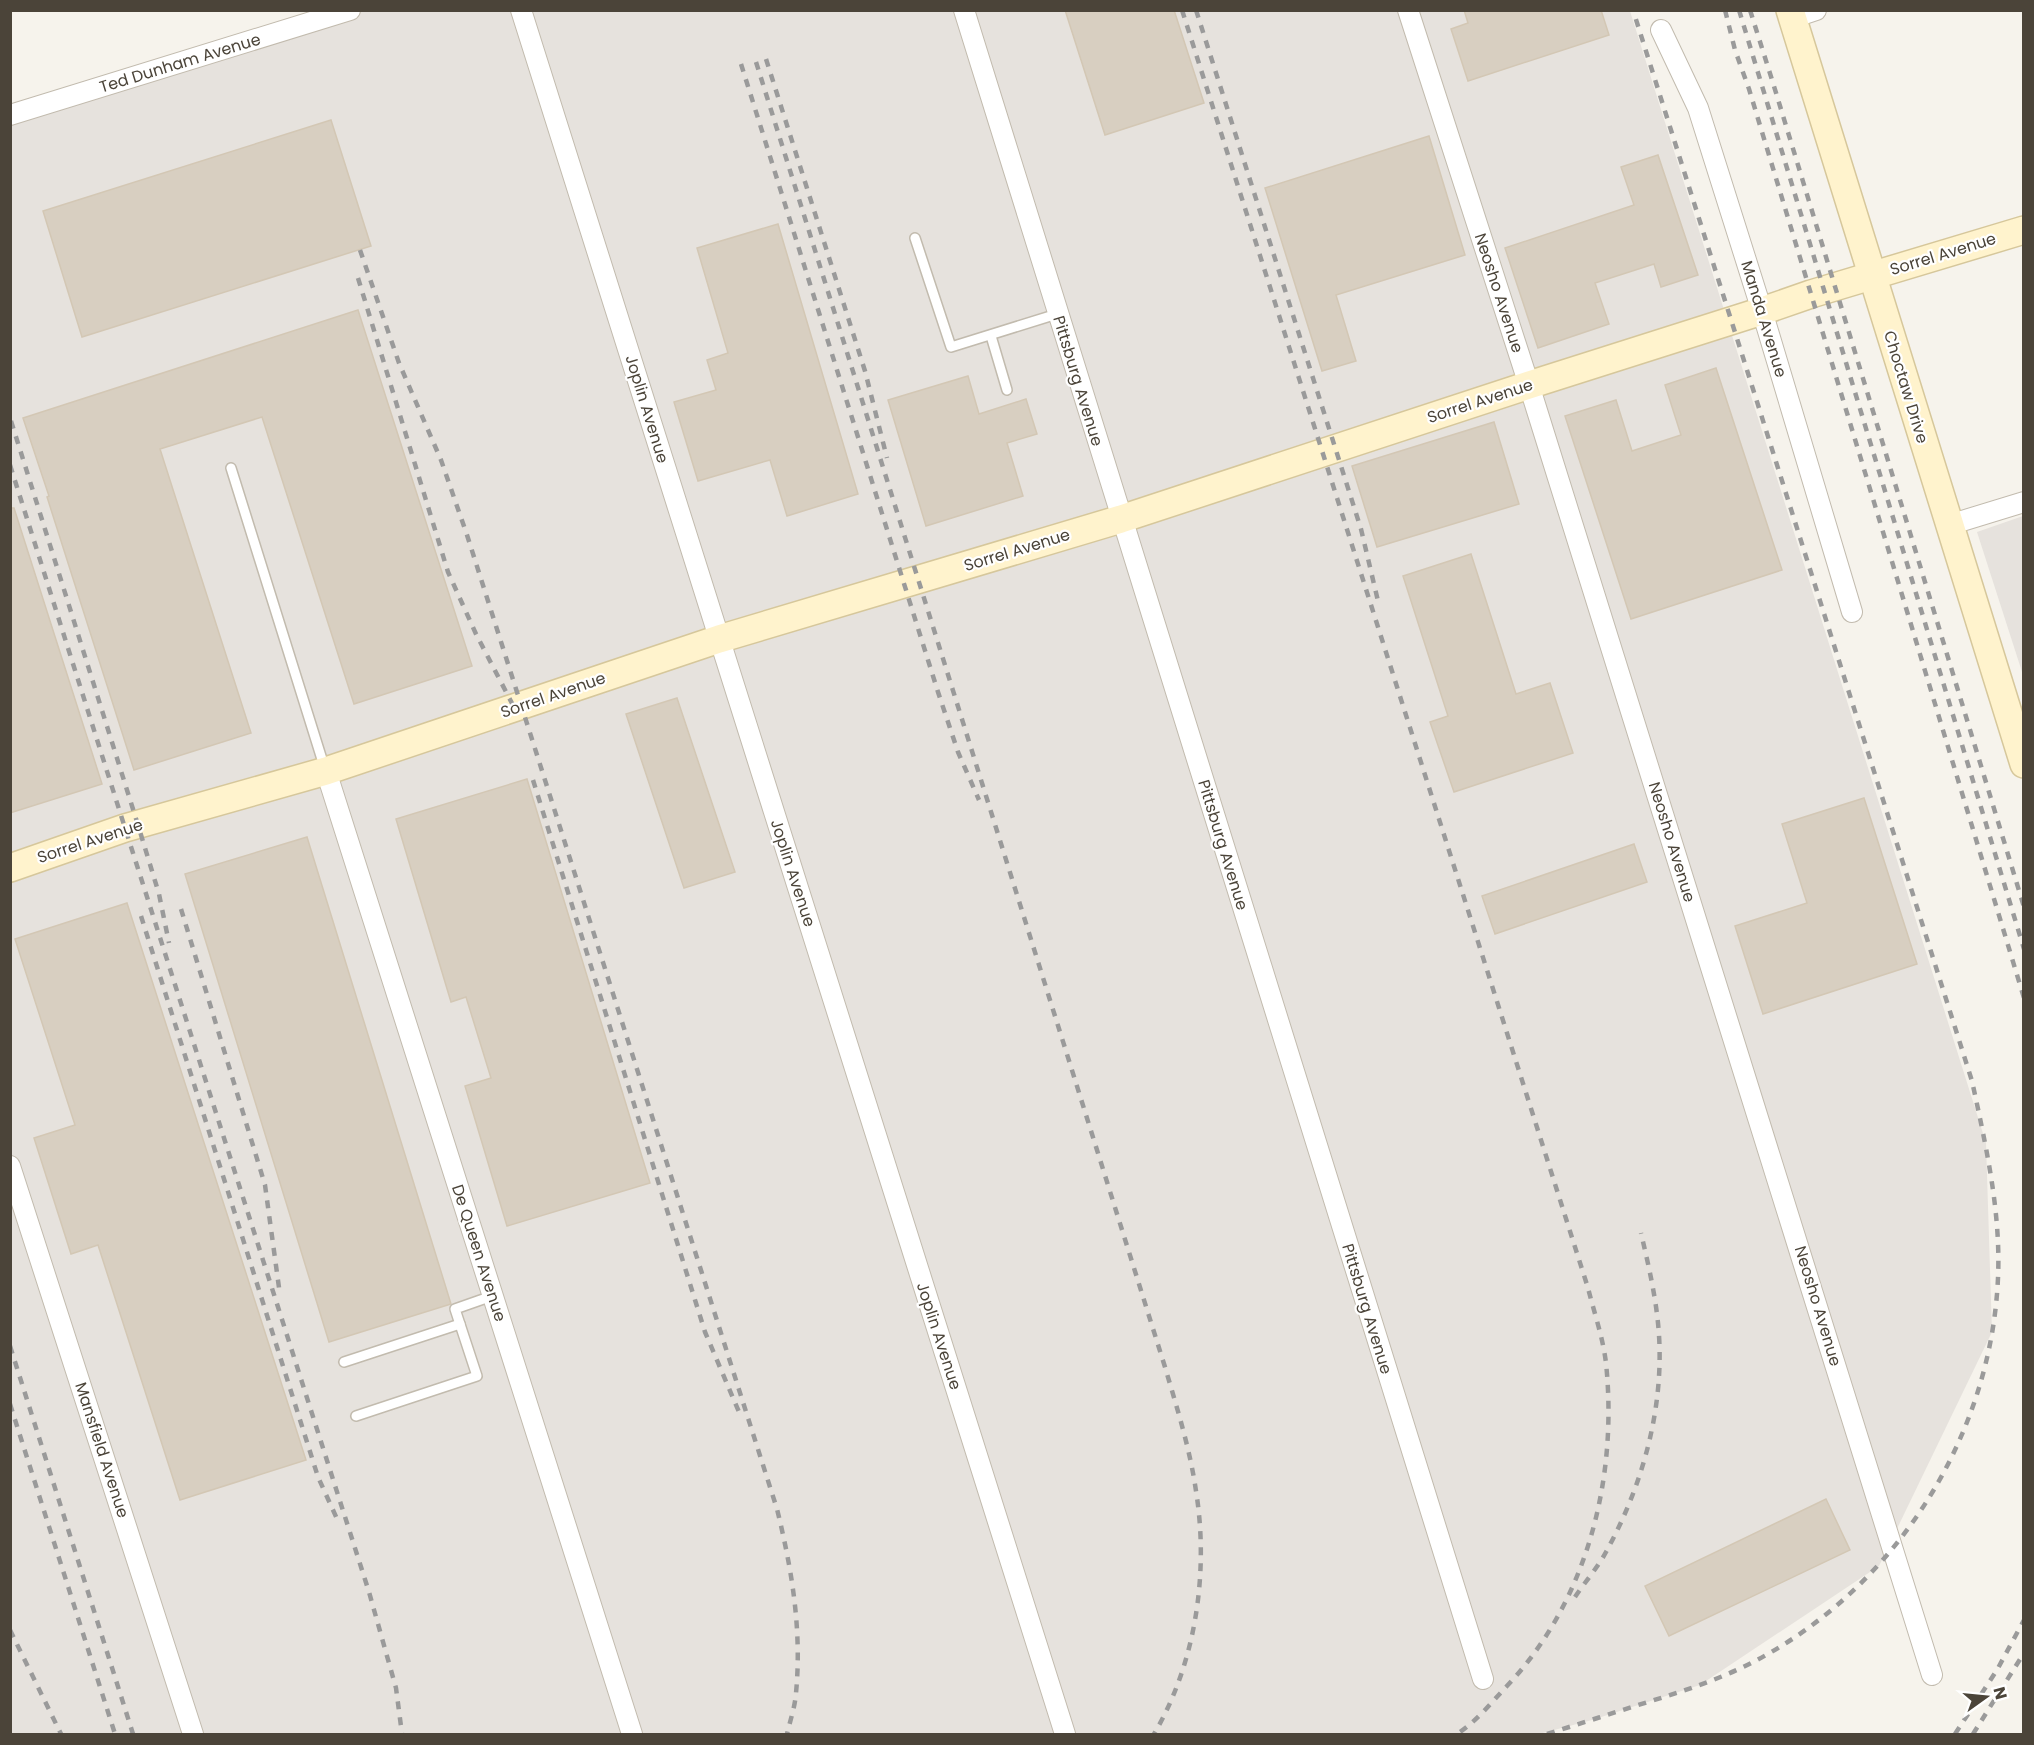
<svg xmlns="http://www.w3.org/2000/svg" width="2034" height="1745" font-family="Poppins,sans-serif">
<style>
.industrial{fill:#e6e2dd}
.building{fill:#d8cfc1;stroke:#d3c7b4;stroke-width:1.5}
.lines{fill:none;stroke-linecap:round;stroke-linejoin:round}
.lane-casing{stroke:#c2bbae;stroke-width:12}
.street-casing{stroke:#c2bbae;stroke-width:22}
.secondary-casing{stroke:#d6c79b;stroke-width:30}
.lane{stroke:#fff;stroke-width:9}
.street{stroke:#fff;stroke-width:20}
.secondary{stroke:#fff3cd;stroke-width:27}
.rail{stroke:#9a9a9a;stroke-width:4.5;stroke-dasharray:8 8;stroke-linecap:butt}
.labels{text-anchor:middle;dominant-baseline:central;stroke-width:4.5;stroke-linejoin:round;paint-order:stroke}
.street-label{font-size:16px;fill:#4b4439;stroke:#fff}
</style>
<rect width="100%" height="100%" fill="#f6f3ec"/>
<g class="industrial">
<path d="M350 11H1630L1986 1143 1992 1332 1879 1566 1700 1685 1592 1720 1539 1734H11V115Z"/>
<path d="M2023 516H2024L2023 675 1977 532Z"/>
</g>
<g class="building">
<path d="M1065 10H1174L1204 103 1105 135Z"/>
<path d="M1464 10H1601L1609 35 1468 81 1451 29 1468 23Z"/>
<path d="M331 120 371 246 82 337 43 211Z"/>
<path d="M1429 136 1465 255 1336 295 1356 361 1322 371 1265 188Z"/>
<path d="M1658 155 1698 275 1661 287 1654 264 1595 283 1609 324 1538 348 1505 248 1634 205 1621 167Z"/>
<path d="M778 224 858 494 787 516 770 460 698 481 674 402 716 390 707 360 728 353 697 248Z"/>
<path d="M358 310 472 666 354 704 262 417 160 449 251 733 134 770 47 497 49 496 23 418Z"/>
<path d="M1716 368 1782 570 1631 619 1565 416 1616 400 1632 451 1681 435 1665 385Z"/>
<path d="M968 376 979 414 1026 399 1037 434 1007 443 1023 496 926 526 888 400Z"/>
<path d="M1494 422 1519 504 1377 547 1352 466Z"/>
<path d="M10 508H14L102 784 10 813Z"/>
<path d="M1471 554 1516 694 1550 683 1573 753 1454 792 1430 722 1448 716 1403 576Z"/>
<path d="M677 698 735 872 684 888 626 714Z"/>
<path d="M527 779 650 1183 507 1226 465 1086 491 1078 466 997 451 1002 396 819Z"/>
<path d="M1864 798 1917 964 1763 1014 1735 926 1807 903 1782 824Z"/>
<path d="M307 837 451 1304 329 1342 185 874Z"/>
<path d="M1634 844 1647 882 1495 934 1482 896Z"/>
<path d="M127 903 306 1460 180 1500 98 1245 71 1254 34 1138 75 1125 15 939Z"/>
<path d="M1826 1499 1850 1550 1669 1636 1645 1586Z"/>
</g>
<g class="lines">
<g class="lane-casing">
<g id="lane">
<path d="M915 238 951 347 1057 314"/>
<path d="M991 336 1007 390"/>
<path d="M231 468 325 769"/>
<path d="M344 1362 460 1324"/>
<path d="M356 1416 477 1376 455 1309 492 1296"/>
</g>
</g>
<g class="street-casing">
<g id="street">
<path d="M521 10 1065 1734"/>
<path d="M964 10 1483 1679"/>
<path d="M1408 10 1529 385 1932 1675"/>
<path d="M1792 18 1816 10"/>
<path d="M1661 30 1698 108 1762 311 1852 612"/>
<path d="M10 115 350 10"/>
<path d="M1949 525 2024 502"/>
<path d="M326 771 632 1734"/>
<path d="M10 1166 193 1734"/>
</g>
</g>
<g class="secondary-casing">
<g id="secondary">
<path d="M1790 10 2024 764"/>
<path d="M10 868 125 828 326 771 719 639 1121 519 1529 385 1762 311 1811 294 2024 230"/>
</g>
</g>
<use href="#lane" class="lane"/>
<use href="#street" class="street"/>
<use href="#secondary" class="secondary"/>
<g class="rail">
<path d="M1182 10 1588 1288C1594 1312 1603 1338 1606 1363 1618 1479 1587 1602 1506 1687 1491 1703 1476 1722 1457 1734"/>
<path d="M1196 10 1361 529 1378 601"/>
<path d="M1725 10 1735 50 1749 89 2024 998"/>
<path d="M1739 10 2024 949"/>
<path d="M1750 10 1773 83 2024 907"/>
<path d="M766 59 865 371 887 458"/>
<path d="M756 62 1165 1367C1177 1408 1190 1449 1196 1491 1209 1572 1196 1663 1154 1734"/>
<path d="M741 64 938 692 958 752 979 800"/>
<path d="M360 250 399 363 441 460 467 535 777 1509C792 1570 802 1630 796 1693 795 1707 790 1721 787 1734"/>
<path d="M358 278 448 572 476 634 516 711"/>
<path d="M11 421 138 825 159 894 169 943"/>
<path d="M10 465 125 828 369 1592 396 1688 402 1734"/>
<path d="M533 780 705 1332 739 1412"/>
<path d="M181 909 265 1185 280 1295"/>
<path d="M141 916 318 1477 338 1521"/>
<path d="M10 1346 133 1734"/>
<path d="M10 1404 115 1734"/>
<path d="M1575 1597C1585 1582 1598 1567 1606 1552 1644 1483 1666 1402 1658 1323 1655 1293 1648 1263 1641 1233"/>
<path d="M10 1630 61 1734"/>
<path d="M1547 1734C1582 1723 1616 1712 1651 1701 1687 1690 1723 1678 1757 1660 1896 1586 1991 1437 1998 1278 2001 1212 1986 1146 1972 1081L1633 10"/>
<path d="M1955 1734 1997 1670 2024 1620"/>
<path d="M1973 1734 2024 1653"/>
</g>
</g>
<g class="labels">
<g class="street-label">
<text transform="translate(180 63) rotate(-17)">Ted Dunham Avenue</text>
<text transform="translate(1943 254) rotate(-17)">Sorrel Avenue</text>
<text transform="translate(1499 293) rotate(72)">Neosho Avenue</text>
<text transform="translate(1764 319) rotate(73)">Manda Avenue</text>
<text transform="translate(1078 381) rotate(73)">Pittsburg Avenue</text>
<text transform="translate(1906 387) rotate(73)">Choctaw Drive</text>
<text transform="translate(1480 401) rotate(-18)">Sorrel Avenue</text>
<text transform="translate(647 409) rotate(73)">Joplin Avenue</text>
<text transform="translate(1017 550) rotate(-17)">Sorrel Avenue</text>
<text transform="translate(553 695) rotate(-19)">Sorrel Avenue</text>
<text transform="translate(90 841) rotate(-18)">Sorrel Avenue</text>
<text transform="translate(1672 842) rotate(73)">Neosho Avenue</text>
<text transform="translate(1223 845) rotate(73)">Pittsburg Avenue</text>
<text transform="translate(793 873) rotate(72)">Joplin Avenue</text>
<text transform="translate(479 1253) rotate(72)">De Queen Avenue</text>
<text transform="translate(1818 1306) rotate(73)">Neosho Avenue</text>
<text transform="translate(1367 1309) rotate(73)">Pittsburg Avenue</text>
<text transform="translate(939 1336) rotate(72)">Joplin Avenue</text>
<text transform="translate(102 1450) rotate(72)">Mansfield Avenue</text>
</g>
</g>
<rect width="2034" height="1745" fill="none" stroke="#4b4439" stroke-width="24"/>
<g transform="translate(1986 1697) rotate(75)" stroke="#ffffff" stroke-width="4.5" paint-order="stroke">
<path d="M0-4.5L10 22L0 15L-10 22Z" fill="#4b4439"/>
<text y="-9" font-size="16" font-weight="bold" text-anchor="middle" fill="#4b4439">N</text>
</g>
</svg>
